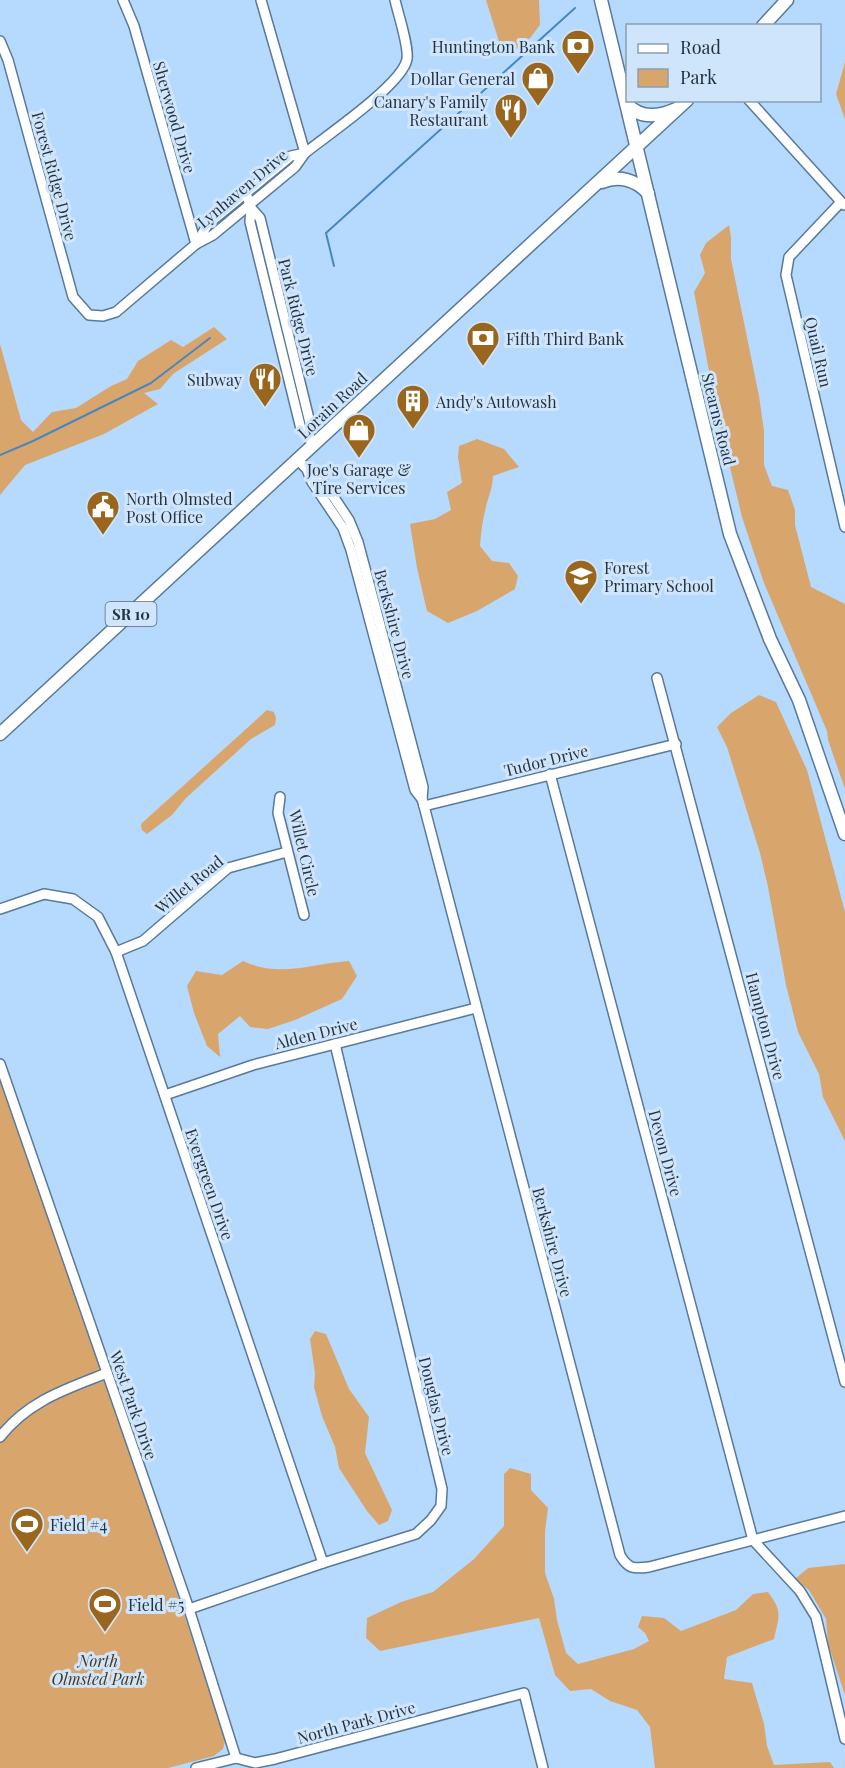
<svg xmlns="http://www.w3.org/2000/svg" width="845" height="1768" font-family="'Playfair Display',serif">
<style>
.green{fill:#d8a66d}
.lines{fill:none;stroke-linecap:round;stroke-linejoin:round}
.stream{stroke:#4886c3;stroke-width:2}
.minor-casing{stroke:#59799a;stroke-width:12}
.major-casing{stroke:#59799a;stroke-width:15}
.minor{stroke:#fff;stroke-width:9}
.major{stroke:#fff;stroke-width:12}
.labels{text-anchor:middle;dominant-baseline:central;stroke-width:6;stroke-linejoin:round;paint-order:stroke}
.shield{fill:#cfe5fb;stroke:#586879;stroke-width:1.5}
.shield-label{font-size:15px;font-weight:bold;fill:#253341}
.poi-label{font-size:16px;fill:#253341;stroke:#cfe5fb;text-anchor:start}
.street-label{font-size:16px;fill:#253341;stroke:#cfe5fb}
.park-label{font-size:16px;font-style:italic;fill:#4e3516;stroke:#cfe5fb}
</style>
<rect width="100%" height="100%" fill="#b6d9fe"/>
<g class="green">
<path d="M486 0H539L540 25 530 38 510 54 502 51Z"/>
<path d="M845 62V119L836 94Z"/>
<path d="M729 225 731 237V259L759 396 764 431V465L772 486 788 490 795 510V525L811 587 845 604V789L828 740 827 731 764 583 742 517 717 413 694 292 705 273 700 255 706 243Z"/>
<path d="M214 327 227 339 173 374 160 389 144 393 158 404 104 434 25 465 0 495V344L21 420 33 432 52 412 76 408 111 386 127 379 138 361 171 340 183 347Z"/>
<path d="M477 439 504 449 519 467 493 476C492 492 488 496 485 511 482 522 481 534 480 546L492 561 509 563 518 576 515 589 477 611 448 623 427 611 417 568 410 524 435 519 451 510 447 492 462 483 458 457 459 446Z"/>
<path d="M759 695 776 702 807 770 845 912V1141L823 1097 819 1074 798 1032 786 985 768 887 760 853 727 747 717 727 731 713Z"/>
<path d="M267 710 274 712 276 718 275 725 251 739 186 798 172 815 147 834 142 830 141 824Z"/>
<path d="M243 961C281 978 309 964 349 961L357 976 342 999 295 1020 268 1029 250 1027 240 1016 218 1034 220 1057 207 1046 194 1013 187 986 196 971 222 975Z"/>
<path d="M0 1080 114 1406 223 1730 225 1741 223 1749 214 1756 168 1768H0Z"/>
<path d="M315 1331 326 1334 349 1389 369 1417 365 1453 392 1510 388 1521 379 1525 367 1511 339 1468 335 1447 322 1416 314 1387 315 1373 310 1339Z"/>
<path d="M510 1468 531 1474V1490L548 1508 545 1531V1573L554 1599 557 1620 566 1653 578 1664 634 1649 649 1641 645 1633 638 1627 642 1616 664 1618 681 1631 736 1610 753 1594 768 1592C783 1612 779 1616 774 1639L727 1657 724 1679 752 1683 764 1724 767 1746 774 1765 830 1762 834 1768H655L650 1727 637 1710 610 1701 591 1689 570 1691 555 1675 539 1618 380 1651 366 1638 367 1618 401 1602 433 1592 474 1559 504 1526V1474Z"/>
<path d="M845 1564V1695L828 1644 826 1619 809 1590 795 1579 808 1568Z"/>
</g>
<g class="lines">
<g class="stream">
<path d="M334 266 326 233 575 8"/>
<path d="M0 455 33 441 151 383 210 338"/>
</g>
<g class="minor-casing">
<g id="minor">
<path d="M123 0 134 26 196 244"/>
<path d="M261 0 305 153"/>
<path d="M0 41 8 60 73 297 89 315 103 316 116 312 196 244 213 235 295 167 305 153C326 136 403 84 407 59 409 46 398 14 395 0"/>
<path d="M749 100 844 205"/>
<path d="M246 193 251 208 250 222 301 429 309 436"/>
<path d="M841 202 789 257 786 275 845 527"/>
<path d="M251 208 260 218 310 423 309 439"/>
<path d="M196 244 208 224 291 156 305 153"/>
<path d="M298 460 333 496 349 520 358 542 423 787 422 799"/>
<path d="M308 472 312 482 343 528 351 550 415 790 422 799 424 806 620 1555C628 1569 634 1569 649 1567L845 1516"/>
<path d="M657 678 845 1382"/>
<path d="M550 774 753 1540 800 1591 816 1617 845 1739"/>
<path d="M280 797 278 813 304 915"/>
<path d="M424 806 676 744"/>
<path d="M0 909 44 894 73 899 98 917 116 952 323 1563"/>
<path d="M116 952 143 941 228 868 287 852"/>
<path d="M0 1064 189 1609 236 1758"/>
<path d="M165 1095 253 1065 476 1008"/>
<path d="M0 1437C28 1401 66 1389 107 1373"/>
<path d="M189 1609 323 1563 416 1534 431 1520 441 1506 442 1489 335 1044"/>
<path d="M196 1768 236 1758 255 1763 275 1759 524 1693 543 1768"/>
</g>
</g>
<g class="major-casing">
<g id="major">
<path d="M601 0 730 534 770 639 799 700 845 834"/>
<path d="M763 26 787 0"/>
<path d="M627 104C640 119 658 117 676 109"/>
<path d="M602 182C619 175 636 180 648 193"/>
<path d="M0 734 687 100"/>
</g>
</g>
<use href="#minor" class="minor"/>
<use href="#major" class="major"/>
</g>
<defs>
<g id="bank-pin" transform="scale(1.725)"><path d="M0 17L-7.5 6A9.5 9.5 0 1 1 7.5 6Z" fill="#9a651c" stroke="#cfe5fb"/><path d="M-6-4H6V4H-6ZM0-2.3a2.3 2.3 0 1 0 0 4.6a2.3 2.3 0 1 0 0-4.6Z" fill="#fff"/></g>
<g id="shop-pin" transform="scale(1.725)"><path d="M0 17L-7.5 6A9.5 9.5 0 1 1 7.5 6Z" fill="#9a651c" stroke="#cfe5fb"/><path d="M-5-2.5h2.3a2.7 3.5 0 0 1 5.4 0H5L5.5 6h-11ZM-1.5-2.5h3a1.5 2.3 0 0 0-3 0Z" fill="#fff"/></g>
<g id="restaurant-pin" transform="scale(1.725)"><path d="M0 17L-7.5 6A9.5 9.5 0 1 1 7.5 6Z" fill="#9a651c" stroke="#cfe5fb"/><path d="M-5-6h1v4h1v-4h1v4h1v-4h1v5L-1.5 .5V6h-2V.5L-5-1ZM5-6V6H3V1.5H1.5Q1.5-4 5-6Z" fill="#fff"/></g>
<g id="building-pin" transform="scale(1.725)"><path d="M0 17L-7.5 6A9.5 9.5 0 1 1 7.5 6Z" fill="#9a651c" stroke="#cfe5fb"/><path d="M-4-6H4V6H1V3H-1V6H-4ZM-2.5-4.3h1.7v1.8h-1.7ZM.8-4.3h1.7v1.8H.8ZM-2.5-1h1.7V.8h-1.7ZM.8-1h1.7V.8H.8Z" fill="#fff"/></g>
<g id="civic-pin" transform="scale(1.725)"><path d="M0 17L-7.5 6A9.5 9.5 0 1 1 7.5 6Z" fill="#9a651c" stroke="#cfe5fb"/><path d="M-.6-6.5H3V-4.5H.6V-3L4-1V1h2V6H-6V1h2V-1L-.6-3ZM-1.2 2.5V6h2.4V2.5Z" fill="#fff"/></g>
<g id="school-pin" transform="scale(1.725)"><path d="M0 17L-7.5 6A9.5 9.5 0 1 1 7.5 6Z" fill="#9a651c" stroke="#cfe5fb"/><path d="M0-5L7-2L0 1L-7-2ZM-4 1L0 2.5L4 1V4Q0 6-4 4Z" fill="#fff"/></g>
<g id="stadium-pin" transform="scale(1.725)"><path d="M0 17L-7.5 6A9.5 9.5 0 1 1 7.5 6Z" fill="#9a651c" stroke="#cfe5fb"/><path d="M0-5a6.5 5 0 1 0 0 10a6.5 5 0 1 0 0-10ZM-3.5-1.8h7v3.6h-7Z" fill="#fff"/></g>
</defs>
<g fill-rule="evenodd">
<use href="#bank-pin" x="578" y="46"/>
<use href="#shop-pin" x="538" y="78"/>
<use href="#restaurant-pin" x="511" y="110"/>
<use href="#bank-pin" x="483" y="338"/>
<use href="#restaurant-pin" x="265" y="379"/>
<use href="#building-pin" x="413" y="401"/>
<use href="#shop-pin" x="359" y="430"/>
<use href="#civic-pin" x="103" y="507"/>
<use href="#school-pin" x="581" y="576"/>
<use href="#stadium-pin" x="27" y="1524"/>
<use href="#stadium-pin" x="105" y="1604"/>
</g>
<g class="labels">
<rect class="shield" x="105.5" y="602" width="51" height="24" rx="4.5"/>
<g class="shield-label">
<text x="131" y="614">SR 10</text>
</g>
<g class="poi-label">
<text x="555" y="46" text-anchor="end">Huntington Bank</text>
<text x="515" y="78" text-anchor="end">Dollar General</text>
<text x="488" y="101" text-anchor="end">Canary's Family<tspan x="488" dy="18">Restaurant</tspan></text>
<text x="506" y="338">Fifth Third Bank</text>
<text x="242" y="379" text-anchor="end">Subway</text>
<text x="436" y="401">Andy's Autowash</text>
<text x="359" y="469" text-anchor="middle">Joe's Garage &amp;<tspan x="359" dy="18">Tire Services</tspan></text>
<text x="126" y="498">North Olmsted<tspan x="126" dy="18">Post Office</tspan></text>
<text x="604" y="567">Forest<tspan x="604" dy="18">Primary School</tspan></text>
<text x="50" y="1524">Field #4</text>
<text x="128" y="1604">Field #5</text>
</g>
<g class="street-label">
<text transform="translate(175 117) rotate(74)">Sherwood Drive</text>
<text transform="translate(55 176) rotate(75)">Forest Ridge Drive</text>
<text transform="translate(242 188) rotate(-40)">Lynhaven Drive</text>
<text transform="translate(299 317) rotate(76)">Park Ridge Drive</text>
<text transform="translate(819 352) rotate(77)">Quail Run</text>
<text transform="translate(332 405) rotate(-43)">Lorain Road</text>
<text transform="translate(719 419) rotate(76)">Stearns Road</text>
<text transform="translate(395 624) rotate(75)">Berkshire Drive</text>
<text transform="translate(546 760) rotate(-14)">Tudor Drive</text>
<text transform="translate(305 853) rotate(77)">Willet Circle</text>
<text transform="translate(189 884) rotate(-39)">Willet Road</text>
<text transform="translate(766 1026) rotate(75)">Hampton Drive</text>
<text transform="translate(316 1033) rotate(-14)">Alden Drive</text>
<text transform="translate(666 1153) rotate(75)">Devon Drive</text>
<text transform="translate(210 1184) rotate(71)">Evergreen Drive</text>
<text transform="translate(553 1242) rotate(75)">Berkshire Drive</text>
<text transform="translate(134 1405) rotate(71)">West Park Drive</text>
<text transform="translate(437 1406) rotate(76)">Douglas Drive</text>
<text transform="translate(356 1722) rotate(-15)">North Park Drive</text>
</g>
<g class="park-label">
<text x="98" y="1660">North<tspan x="98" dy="18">Olmsted Park</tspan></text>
</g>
</g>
<rect x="626" y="24" width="195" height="78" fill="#cfe5fb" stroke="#8b9eb1" stroke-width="1.5"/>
<rect x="638" y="44" width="30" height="9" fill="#ffffff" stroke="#8b9eb1" stroke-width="1.5"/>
<text x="680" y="54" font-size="18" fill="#253341">Road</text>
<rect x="638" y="69" width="30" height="18" fill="#d8a66d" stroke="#8b9eb1" stroke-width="1.5"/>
<text x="680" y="84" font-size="18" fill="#253341">Park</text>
</svg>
